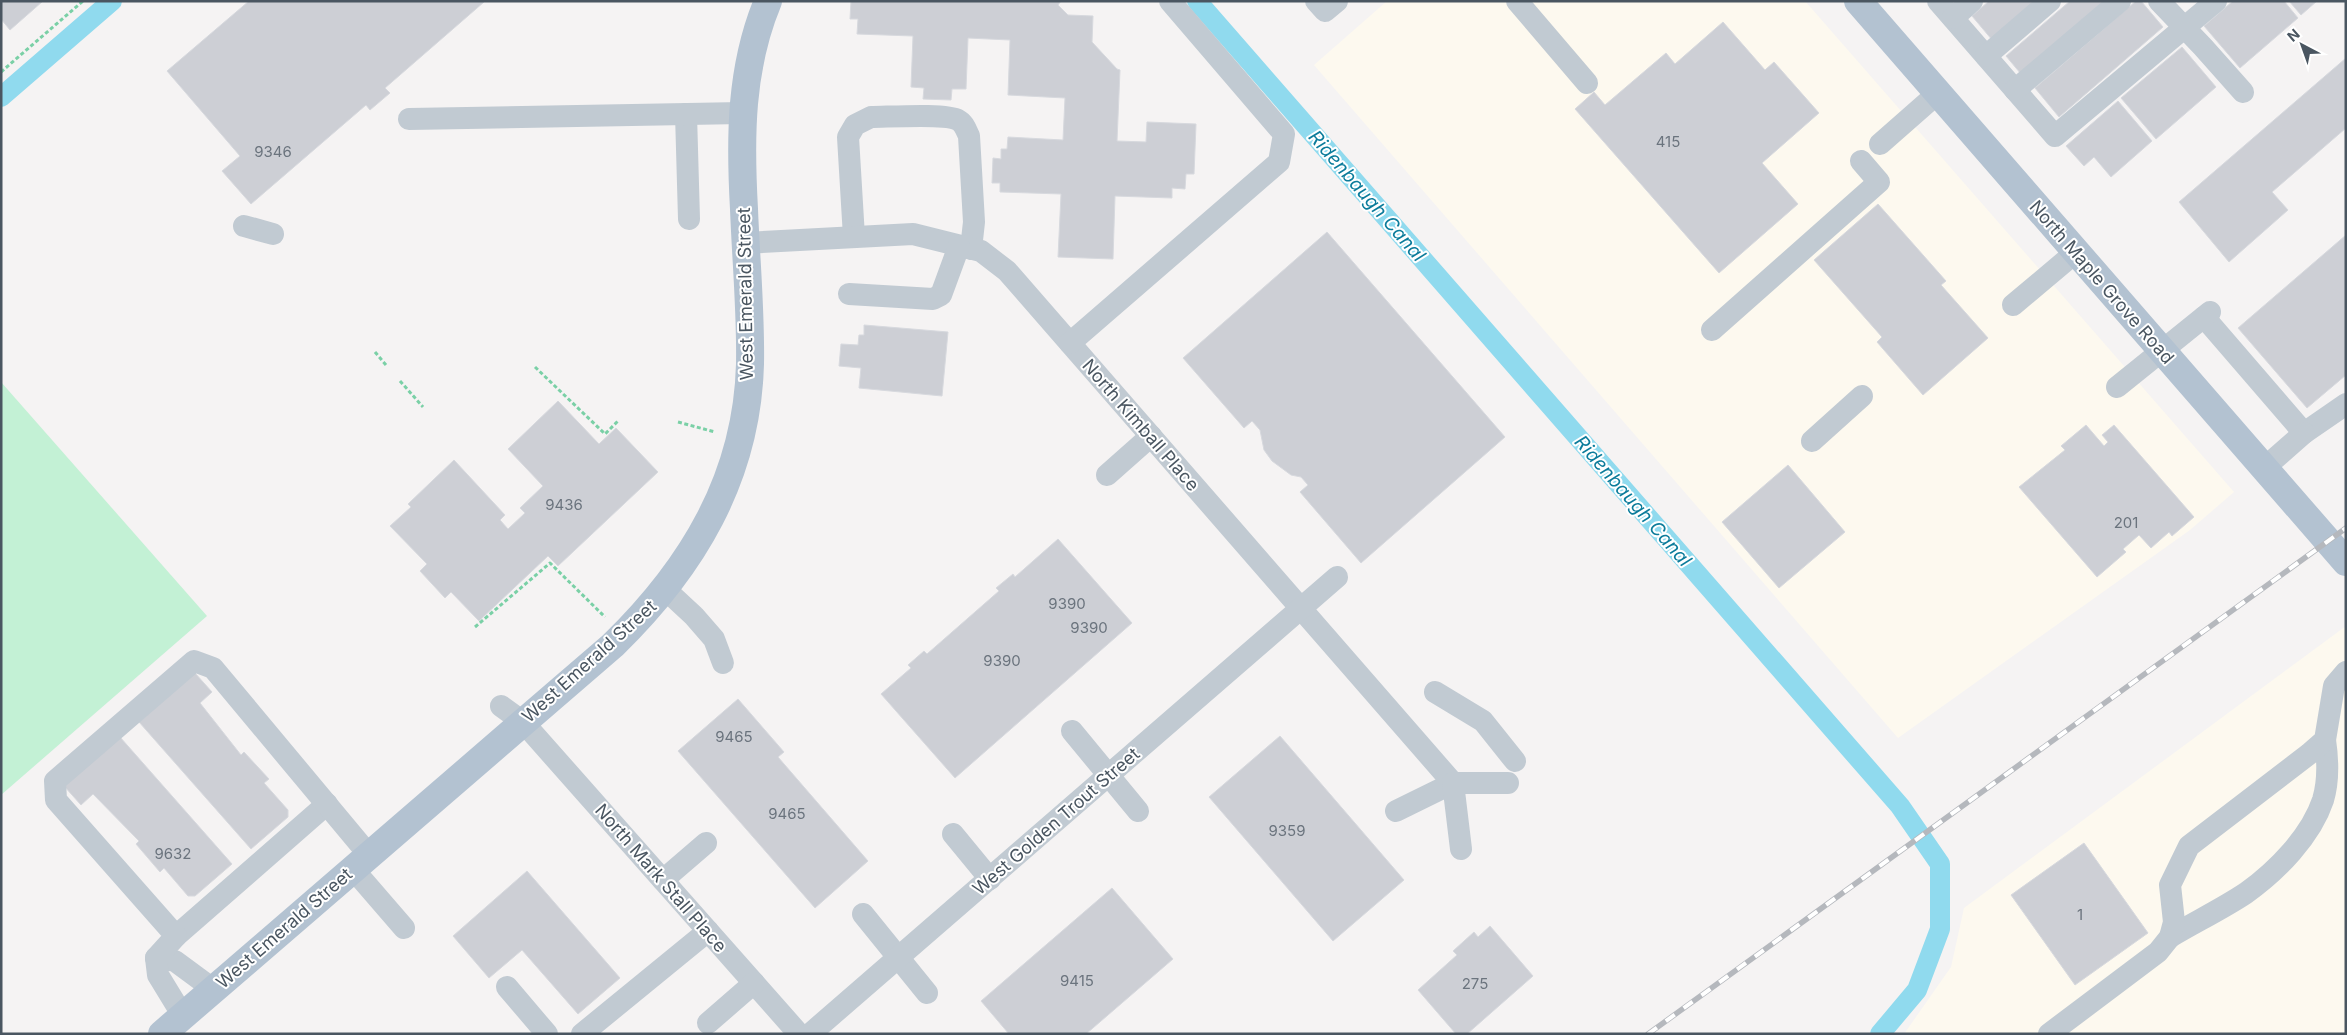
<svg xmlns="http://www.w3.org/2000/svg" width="2347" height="1035" font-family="Inter,sans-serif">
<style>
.commercial{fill:#fdf9ef}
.green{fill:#c3f1d5}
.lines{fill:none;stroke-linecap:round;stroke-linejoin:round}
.canal{stroke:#90daee;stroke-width:20}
.building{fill:#cdcfd5;stroke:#d7d9de}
.path{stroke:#7ad0a6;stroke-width:3;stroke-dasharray:4 2.5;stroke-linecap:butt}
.minor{stroke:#c1cad2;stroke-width:22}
.major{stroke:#b3c2d1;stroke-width:28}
.rail-casing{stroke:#b5b8bd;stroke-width:5.5}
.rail{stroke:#fff;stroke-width:4;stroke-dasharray:11;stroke-linecap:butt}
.labels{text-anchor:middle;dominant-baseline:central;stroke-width:4;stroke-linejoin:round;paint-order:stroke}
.number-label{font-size:15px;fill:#6b747e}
.street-label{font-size:18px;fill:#4a5661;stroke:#fff}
.water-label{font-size:19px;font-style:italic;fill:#0c7c9b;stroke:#fff}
</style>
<rect width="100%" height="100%" fill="#f5f3f3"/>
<g class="commercial">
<path d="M1387 1H1805L2234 492 2190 530 1898 738 1314 65Z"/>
<path d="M2346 626V1034H1904L1951 967 1964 908Z"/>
</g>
<path class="green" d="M1 382 207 616 1 795Z"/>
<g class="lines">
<g class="canal">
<path d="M1197 1 1900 806 1940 864V929L1917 990 1880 1034"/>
<path d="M1 97 112 1"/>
</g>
</g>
<g class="building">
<path d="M1 1H43L10 30 1 19Z"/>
<path d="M249 1H484V2L385 88 390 93 370 110 366 105 251 204 222 171 240 156 167 71Z"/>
<path d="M851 1H1061L1058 5 1068 15 1093 16 1092 42 1117 69 1120 70 1117 141 1146 142 1147 122 1196 124 1194 174H1186L1185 189 1172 188V198L1115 196 1113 259 1058 257 1061 194 1000 192V183H992L993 158 1001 159V149H1007L1008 137 1063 140 1065 98 1008 95 1010 40 968 38 966 89H952L951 100 923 99 924 88 911 87 913 36 857 34 858 19H850Z"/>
<path d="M1989 1H2040L1993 41 1972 16Z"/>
<path d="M2070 1H2105L2021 74 2006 56Z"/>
<path d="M2136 1H2141L2163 27 2059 117 2035 88Z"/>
<path d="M2233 1H2284L2298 18 2240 68 2204 26Z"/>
<path d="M2289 1H2317L2301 15Z"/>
<path d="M1723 22 1765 70 1774 62 1819 113 1762 163 1798 204 1719 273 1575 109 1594 92 1605 105 1666 53 1675 64Z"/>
<path d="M2182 47 2216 87 2156 139 2121 98Z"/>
<path d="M2346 58V128L2272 192 2288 210 2229 262 2179 202Z"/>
<path d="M2118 101 2152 141 2111 177 2094 157 2084 166 2066 146Z"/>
<path d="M1878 204 1946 281 1941 285 1988 338 1923 395 1877 342 1882 337 1814 260Z"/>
<path d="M1327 232 1505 437 1361 563 1300 492 1308 485 1301 477 1291 475 1272 461 1264 450 1260 430 1252 421 1244 428 1183 358Z"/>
<path d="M2346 235V375L2307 408 2238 328Z"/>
<path d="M864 325 948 332 942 396 859 388 861 368 839 366 841 344 858 345 859 335H864Z"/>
<path d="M558 401 599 444 616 428 658 472 558 566 548 556 479 621 451 592 445 598 420 571 427 564 390 526 411 507 408 504 454 460 505 515 500 520 508 529 525 513 520 508 543 486 508 449Z"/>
<path d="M2086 425 2104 446 2108 442 2102 435 2114 425 2194 517 2172 536 2169 532 2151 548 2139 535 2123 549 2126 552 2097 577 2019 487 2065 450 2061 446Z"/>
<path d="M1788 465 1845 532 1779 588 1722 522Z"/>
<path d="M1058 539 1132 623 955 778 881 694 911 668 908 665 924 651 927 654 999 591 996 588 1013 574 1015 577Z"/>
<path d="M195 673 212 692 200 703 241 755 244 752 269 779 264 783 288 810V817L251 849 139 722Z"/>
<path d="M738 699 784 752 778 757 868 861 815 908 678 751Z"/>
<path d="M1280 736 1404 880 1333 941 1209 797Z"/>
<path d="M120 737 232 864 195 896H188L164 868 160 872 136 844 139 841 93 794 81 805 64 786Z"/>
<path d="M2084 843 2148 933 2075 985 2011 895Z"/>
<path d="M527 871 620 978 578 1014 522 950 489 978 453 936Z"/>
<path d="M1112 888 1173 959 1086 1034H1009L981 1001Z"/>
<path d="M1490 926 1533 976 1467 1034H1456L1418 990 1457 955 1453 951 1474 932 1478 937Z"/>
</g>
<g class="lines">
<g class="path">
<path d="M1 72 83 1"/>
<path d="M375 352 386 365"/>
<path d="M535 367 605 434 619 420"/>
<path d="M400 381 423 407"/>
<path d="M678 422 715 432"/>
<path d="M475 627 550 563 605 617"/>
</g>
<g class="minor">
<path d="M1316 1 1325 11 1337 1"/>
<path d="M1517 1 1587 83"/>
<path d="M1938 1 2055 136 2216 1"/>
<path d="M2159 1 2203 47 2243 92"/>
<path d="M1953 18 1972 1"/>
<path d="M1986 56 2050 1"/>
<path d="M2015 90 2120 1"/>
<path d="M686 114 689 219"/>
<path d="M409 119 742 113"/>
<path d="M1880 144 1938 93"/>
<path d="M244 226 273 234"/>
<path d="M854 237 848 137 855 125 871 117C888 117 946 113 958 120 964 123 966 130 969 136L974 222 971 249"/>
<path d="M745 243 913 234 981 251 1007 271 1453 783 1396 811"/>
<path d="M849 294 933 299 941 295 959 246"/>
<path d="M2013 305 2076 252"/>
<path d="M2204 317 2304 433 2346 404"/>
<path d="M1712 330 1879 182 1861 161"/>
<path d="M1070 343 1279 162 1284 134 1170 1"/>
<path d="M2117 387 2210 312"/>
<path d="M1812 441 1862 396"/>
<path d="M2263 469 2304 433"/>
<path d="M1107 475 1151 436"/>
<path d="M666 590 694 616 714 639 723 663"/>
<path d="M1435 692 1483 721 1515 761"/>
<path d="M501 706 523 722 799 1034"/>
<path d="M1072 731 1138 811"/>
<path d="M953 834 990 879"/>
<path d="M1461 849 1453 783H1508"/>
<path d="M353 869 404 928"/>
<path d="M663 880 706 843"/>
<path d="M863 914 927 993"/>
<path d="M176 936 327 804"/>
<path d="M2170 937C2195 922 2222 909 2246 893 2277 871 2311 836 2323 800 2329 780 2328 760 2325 740"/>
<path d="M156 958 175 961 213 989"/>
<path d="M507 987 547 1034"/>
<path d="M183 1016 158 975 156 958 176 936 56 800 55 781 194 661 213 668 369 855"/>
<path d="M708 1023 754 983"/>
<path d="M582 1034 708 931"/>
<path d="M810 1034 1337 577"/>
<path d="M2049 1034 2158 952 2170 937 2174 922 2170 885 2189 846 2309 754 2325 740 2334 686 2346 672"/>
</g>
<g class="major">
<path d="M1858 1 2346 562"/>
<path d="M162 1034 613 645C692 568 747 478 750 364 751 313 746 261 744 209 740 138 740 68 768 1"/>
</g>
<g class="rail-casing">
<path id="rail" d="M1648 1034 2346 528"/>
</g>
<use href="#rail" class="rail"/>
</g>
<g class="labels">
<g class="number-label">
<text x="1668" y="141">415</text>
<text x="273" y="151">9346</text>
<text x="564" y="504">9436</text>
<text x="2126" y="522">201</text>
<text x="1067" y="603">9390</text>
<text x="1089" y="627">9390</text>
<text x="1002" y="660">9390</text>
<text x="734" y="736">9465</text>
<text x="787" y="813">9465</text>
<text x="1287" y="830">9359</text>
<text x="173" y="853">9632</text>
<text x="2080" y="914">1</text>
<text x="1077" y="980">9415</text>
<text x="1475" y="983">275</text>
</g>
<g class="street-label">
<text transform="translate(2102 282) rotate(49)">North Maple Grove Road</text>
<text transform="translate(745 294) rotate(-91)">West Emerald Street</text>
<text transform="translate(1141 425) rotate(49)">North Kimball Place</text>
<text transform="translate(589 661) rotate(-42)">West Emerald Street</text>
<text transform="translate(1056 821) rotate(-41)">West Golden Trout Street</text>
<text transform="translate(661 878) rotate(49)">North Mark Stall Place</text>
<text transform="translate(284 928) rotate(-41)">West Emerald Street</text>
</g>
<g class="water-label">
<text transform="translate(1367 196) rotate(49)">Ridenbaugh Canal</text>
<text transform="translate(1633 501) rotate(49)">Ridenbaugh Canal</text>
</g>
</g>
<rect width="2347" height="1035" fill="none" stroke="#4a5661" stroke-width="5"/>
<g transform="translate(2302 45) rotate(319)" stroke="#ffffff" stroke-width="4" paint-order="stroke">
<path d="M0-4L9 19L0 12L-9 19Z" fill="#4a5661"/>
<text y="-8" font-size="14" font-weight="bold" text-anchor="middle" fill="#4a5661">N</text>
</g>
</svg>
